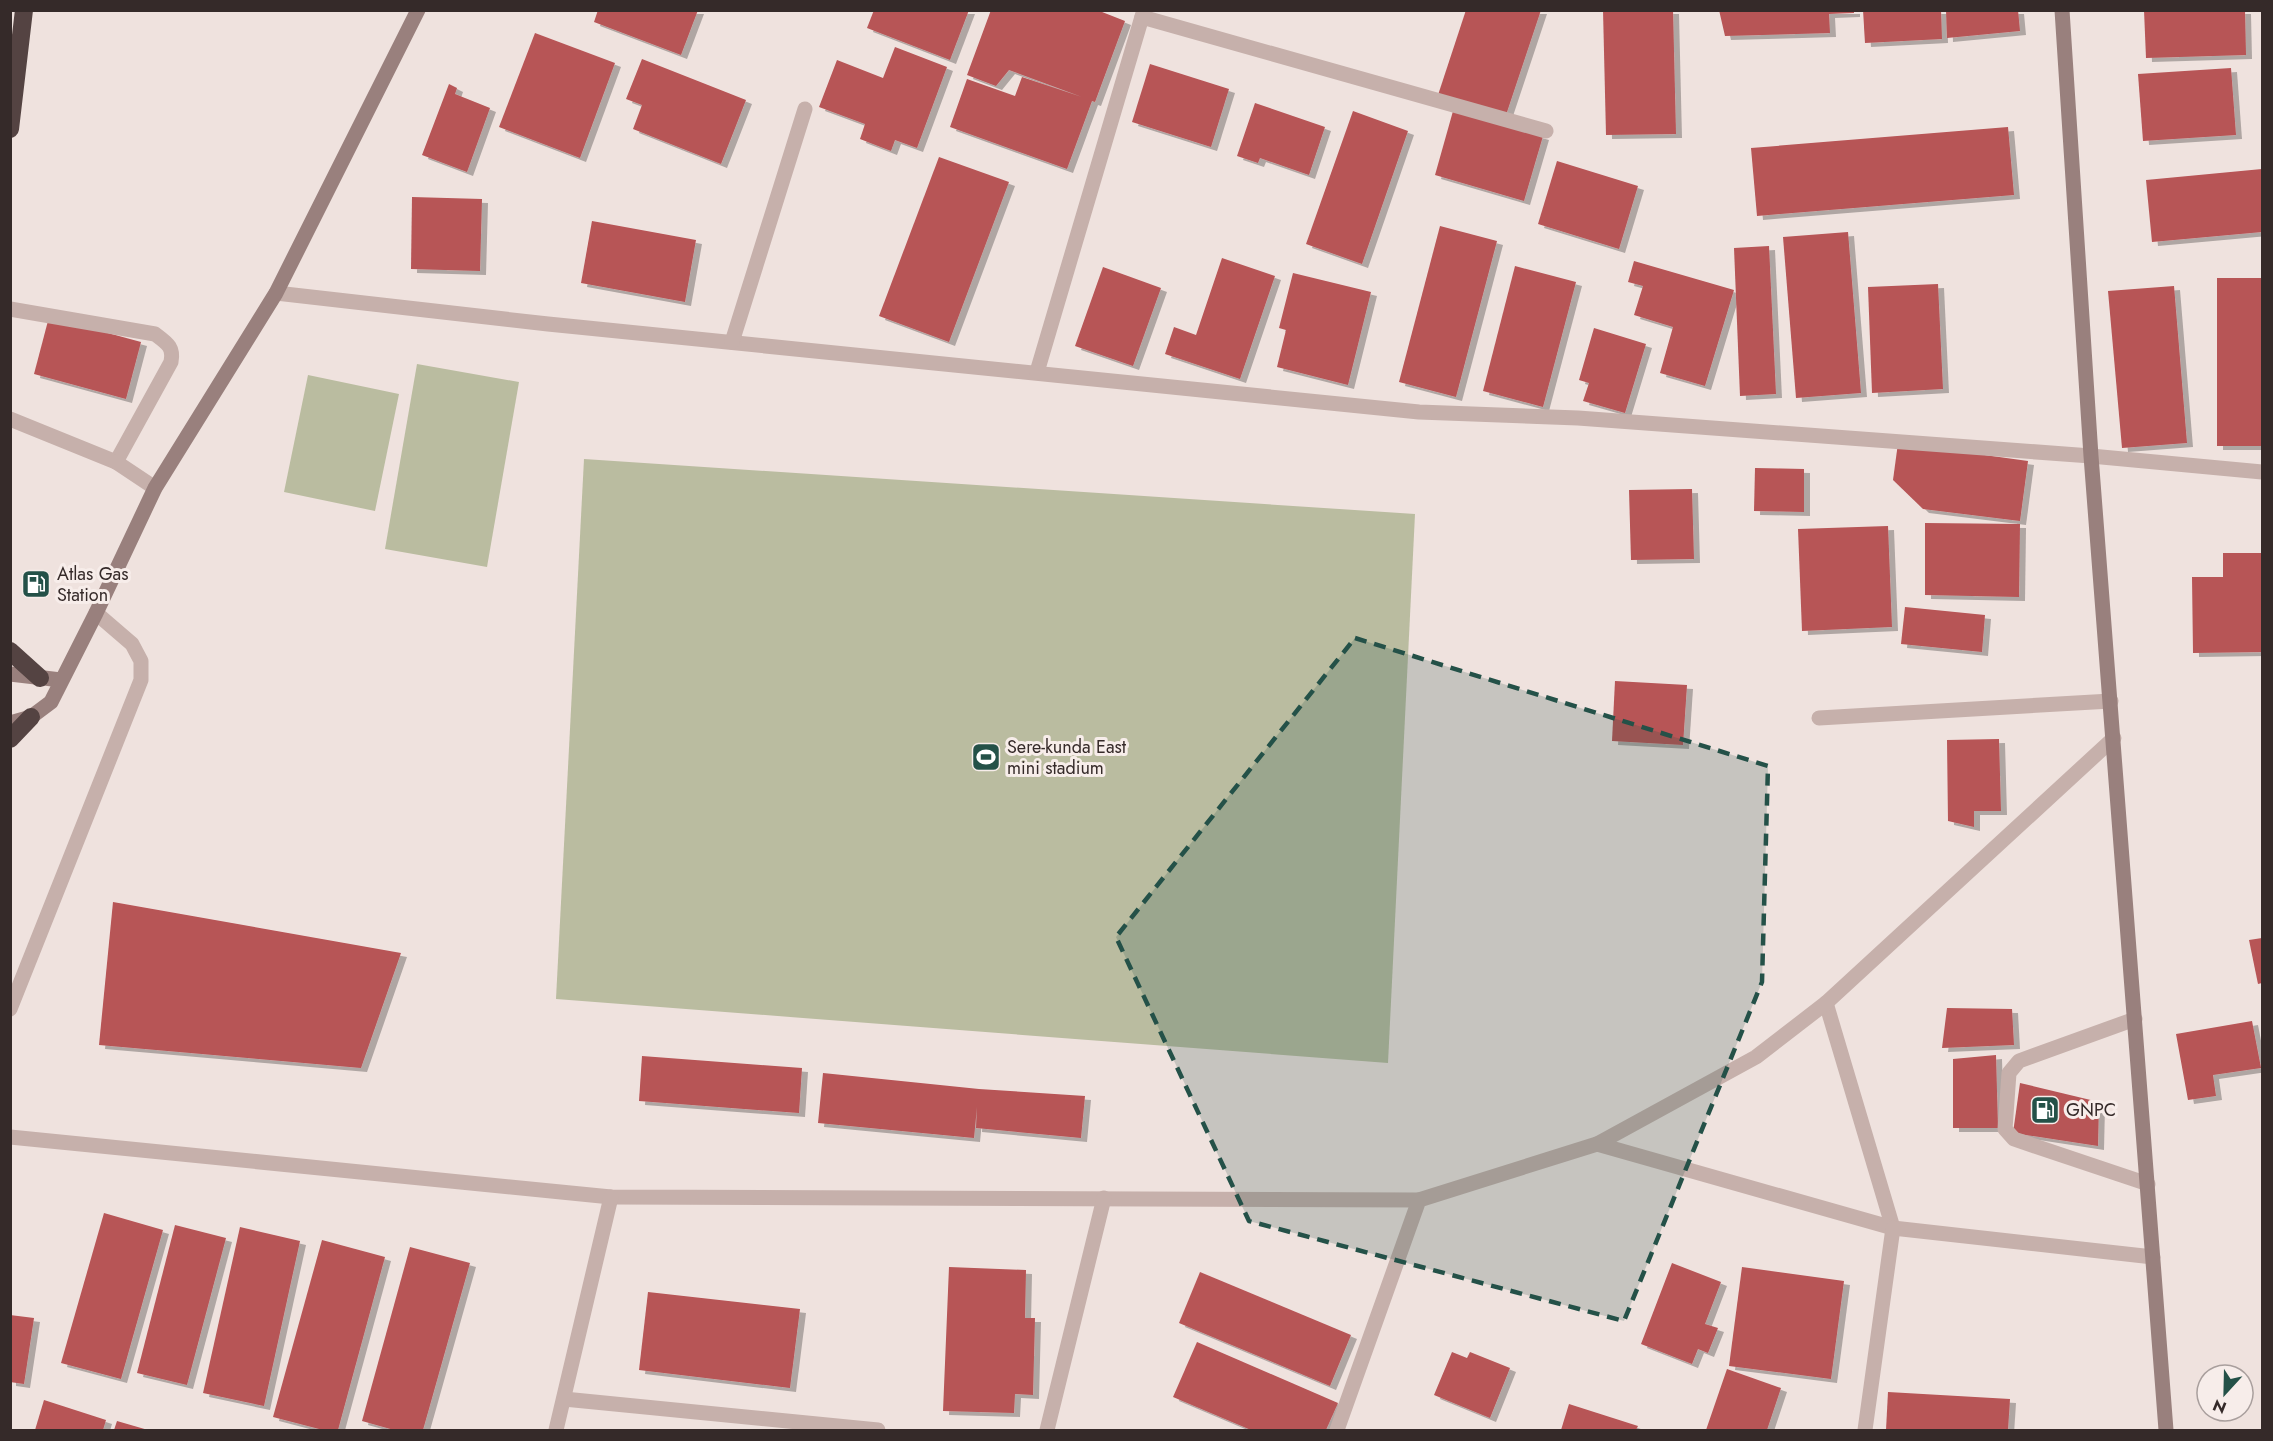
<svg xmlns="http://www.w3.org/2000/svg" width="2273" height="1441" font-family="Jost,sans-serif">
<style>
.green{fill:#babca0}
.building{fill:#b75456;filter:url(#shadow)}
.lines{fill:none;stroke-linecap:round;stroke-linejoin:round}
.lane{stroke:#c6b0ab;stroke-width:15}
.street{stroke:#c6b0ab;stroke-width:15}
.secondary{stroke:#99807d;stroke-width:15}
.highway{stroke:#544342;stroke-width:18}
.marked{fill:#245148;fill-opacity:0.2;stroke:#245148;stroke-width:4.5;stroke-dasharray:12 8;stroke-linejoin:round}
.labels{text-anchor:middle;dominant-baseline:central;stroke-width:6;stroke-linejoin:round;paint-order:stroke}
.poi-label{font-size:18px;fill:#352a29;stroke:#f7edea;text-anchor:start}
</style>
<defs>
<filter id="shadow"><feDropShadow dx="6" dy="4" stdDeviation="0" flood-color="#0004"/></filter>
</defs>
<rect width="100%" height="100%" fill="#efe2de"/>
<g class="green">
<path d="M417 364 519 382 487 567 385 549Z"/>
<path d="M308 375 399 394 375 511 284 492Z"/>
<path d="M584 459 1415 514 1388 1063 556 999Z"/>
</g>
<g class="building">
<path d="M598 10H698L681 55 594 22Z"/>
<path d="M874 10H969L950 60 867 28Z"/>
<path d="M991 10H1097L1125 21 1095 102 1092 101 1067 169 950 127 967 79 1015 96 1022 77 1082 97 1009 70 996 86 967 75Z"/>
<path d="M1466 10H1541L1505 118 1438 95Z"/>
<path d="M1603 10H1673L1676 134 1606 135Z"/>
<path d="M1719 10H1854V13L1829 14 1830 33 1725 36Z"/>
<path d="M1863 10H1941L1942 39 1865 43Z"/>
<path d="M1946 10H2018L2020 31 1947 38Z"/>
<path d="M2144 10H2245L2246 55 2146 58Z"/>
<path d="M535 33 615 63 580 158 499 127Z"/>
<path d="M895 47 947 67 917 148 895 140 891 151 860 139 865 124 819 107 837 60 883 78Z"/>
<path d="M642 59 746 100 721 164 633 129 642 105 626 99Z"/>
<path d="M1150 64 1229 89 1211 147 1132 122Z"/>
<path d="M2231 68 2236 135 2143 141 2138 74Z"/>
<path d="M449 84 457 88 455 94 490 108 467 172 422 155Z"/>
<path d="M1255 103 1325 127 1309 175 1260 158 1258 163 1237 156Z"/>
<path d="M1353 111 1408 131 1362 264 1306 244Z"/>
<path d="M1453 111 1543 136 1524 201 1435 175Z"/>
<path d="M2008 127 2014 195 1757 216 1751 148Z"/>
<path d="M939 157 1009 182 949 342 879 316Z"/>
<path d="M1557 161 1638 186 1619 249 1538 224Z"/>
<path d="M2262 169V232L2152 242 2146 180Z"/>
<path d="M412 197 482 199 480 271 411 269Z"/>
<path d="M592 221 696 240 685 302 581 283Z"/>
<path d="M1440 226 1497 241 1456 397 1399 382Z"/>
<path d="M1848 232 1861 393 1796 398 1783 237Z"/>
<path d="M1769 246 1776 394 1740 396 1734 248Z"/>
<path d="M1222 258 1275 276 1240 379 1165 354 1174 327 1196 335Z"/>
<path d="M1634 261 1734 290 1705 386 1660 373 1673 327 1634 315 1643 286 1628 282Z"/>
<path d="M1515 266 1576 282 1543 407 1483 391Z"/>
<path d="M1103 267 1161 288 1133 366 1075 346Z"/>
<path d="M1293 273 1371 292 1348 385 1277 367 1286 330 1279 328Z"/>
<rect x="2217" y="278" width="45" height="168"/>
<path d="M1938 284 1943 389 1872 393 1868 287Z"/>
<path d="M2174 286 2187 443 2122 448 2108 291Z"/>
<path d="M49 317 141 342 126 399 34 374Z"/>
<path d="M1594 328 1646 344 1625 413 1583 401 1589 383 1579 380Z"/>
<path d="M1898 443 2028 461 2020 521 1923 509 1893 480Z"/>
<path d="M1755 468 1804 469V512L1754 511Z"/>
<path d="M1692 489 1694 559 1631 560 1629 490Z"/>
<path d="M1925 523 2020 524 2019 597 1925 595Z"/>
<path d="M1888 526 1892 627 1802 631 1798 529Z"/>
<path d="M2223 553H2262V652L2193 653 2192 577H2223Z"/>
<path d="M1905 607 1985 615 1982 652 1901 644Z"/>
<path d="M1615 681 1687 685 1683 745 1612 741Z"/>
<path d="M1999 739 2001 811H1974V827L1948 821 1947 740Z"/>
<path d="M113 902 401 953 361 1068 99 1045Z"/>
<path d="M2262 938V983L2258 984 2249 940Z"/>
<path d="M1947 1008 2012 1009 2014 1045 1942 1048Z"/>
<path d="M2252 1021 2261 1068 2213 1075 2216 1096 2188 1100 2176 1034Z"/>
<path d="M1996 1055 1998 1128H1953V1059Z"/>
<path d="M642 1056 802 1068 799 1113 639 1101Z"/>
<path d="M823 1073 979 1089 1085 1096 1081 1138 976 1128 977 1107 974 1138 818 1123Z"/>
<path d="M2020 1083 2099 1102 2098 1146 2013 1133Z"/>
<path d="M104 1213 163 1230 121 1379 61 1363Z"/>
<path d="M175 1225 226 1238 187 1385 137 1373Z"/>
<path d="M240 1227 300 1241 264 1406 203 1393Z"/>
<path d="M322 1240 385 1257 338 1430H323L273 1417Z"/>
<path d="M410 1247 470 1263 423 1430H394L362 1421Z"/>
<path d="M1672 1263 1721 1282 1705 1324 1718 1328 1708 1353 1698 1349 1692 1364 1641 1344Z"/>
<path d="M949 1267 1026 1270 1025 1318H1035L1033 1395 1015 1394 1014 1413 943 1411Z"/>
<path d="M1742 1267 1844 1281 1831 1379 1729 1366Z"/>
<path d="M1200 1272 1351 1335 1330 1386 1179 1323Z"/>
<path d="M648 1292 800 1309 790 1388 639 1370Z"/>
<path d="M10 1315 34 1318 24 1384 10 1382Z"/>
<path d="M1197 1342 1338 1403 1326 1430H1251L1173 1397Z"/>
<path d="M1452 1352 1467 1358 1470 1352 1510 1368 1490 1418 1434 1395Z"/>
<path d="M1727 1369 1781 1388 1767 1430H1706Z"/>
<path d="M1888 1392 2010 1399 2008 1430H1886Z"/>
<path d="M44 1400 106 1420 103 1430H35Z"/>
<path d="M1569 1404 1638 1426 1636 1430H1561Z"/>
<path d="M117 1421 148 1430H114Z"/>
</g>
<g class="lines">
<g class="lane">
<path d="M10 309 155 334C167 343 174 347 171 362L116 462 10 419"/>
<path d="M116 462 155 488"/>
<path d="M1819 718 2111 701"/>
<path d="M1826 1003 1893 1228"/>
<path d="M2135 1019 2019 1061 2009 1073 2005 1129 2014 1139 2148 1184"/>
<path d="M1597 1144 1756 1057 1826 1003 2114 738"/>
</g>
<g class="street">
<path d="M1142 17 1546 131"/>
<path d="M276 293 548 324 1419 412 1578 418 2091 456 2262 472"/>
<path d="M732 342 805 109"/>
<path d="M1037 372 1144 10"/>
<path d="M10 1009 141 680V661L132 644 96 613"/>
<path d="M10 1137 611 1197 1419 1200"/>
<path d="M564 1399 878 1430"/>
<path d="M556 1430 611 1197"/>
<path d="M1047 1430 1104 1198"/>
<path d="M1337 1430 1419 1200 1597 1144 1893 1228 2153 1257"/>
<path d="M1865 1430 1893 1228"/>
</g>
<g class="secondary">
<path d="M2062 10 2091 456 2166 1430"/>
<path d="M10 674 61 680"/>
<path d="M10 723 31 717 51 702 96 613 155 488 276 293 418 10"/>
</g>
<g class="highway">
<path d="M10 129 24 10"/>
<path d="M10 651 40 678"/>
<path d="M10 739 31 717"/>
</g>
</g>
<path class="marked" d="M1355 638 1768 766 1762 982 1624 1321 1249 1221 1116 937Z"/>
<defs>
<g id="fuel-square" transform="scale(1.5)"><rect x="-9" y="-9" width="18" height="18" rx="4" fill="#245148" stroke="#f7edea"/><path d="M-5.5-6h7V0h2V4h1.3V-2.5L3-4.5l.8-.8L6-3V5H2.5V1h-1V6h-7ZM-4.2-4.7v3.2H.2V-4.7Z" fill="#fff"/></g>
<g id="stadium-square" transform="scale(1.5)"><rect x="-9" y="-9" width="18" height="18" rx="4" fill="#245148" stroke="#f7edea"/><path d="M0-5a6.5 5 0 1 0 0 10a6.5 5 0 1 0 0-10ZM-3.5-1.8h7v3.6h-7Z" fill="#fff"/></g>
</defs>
<g fill-rule="evenodd">
<use href="#fuel-square" x="36" y="584"/>
<use href="#stadium-square" x="986" y="757"/>
<use href="#fuel-square" x="2045" y="1110"/>
</g>
<g class="labels">
<g class="poi-label">
<text x="57" y="574">Atlas Gas<tspan x="57" dy="21">Station</tspan></text>
<text x="1007" y="747">Sere-kunda East<tspan x="1007" dy="21">mini stadium</tspan></text>
<text x="2066" y="1110">GNPC</text>
</g>
</g>
<rect width="2273" height="1441" fill="none" stroke="#352a29" stroke-width="24"/>
<g transform="translate(2225 1393) rotate(202)"><circle r="28" fill="#f7edea" stroke="#a99f9d" stroke-width="1.5"/>
<path d="M0-4.5L10 22L0 15L-10 22Z" fill="#245148"/>
<text y="-9" font-size="16" font-weight="bold" text-anchor="middle" fill="#352a29">N</text>
</g>
</svg>
